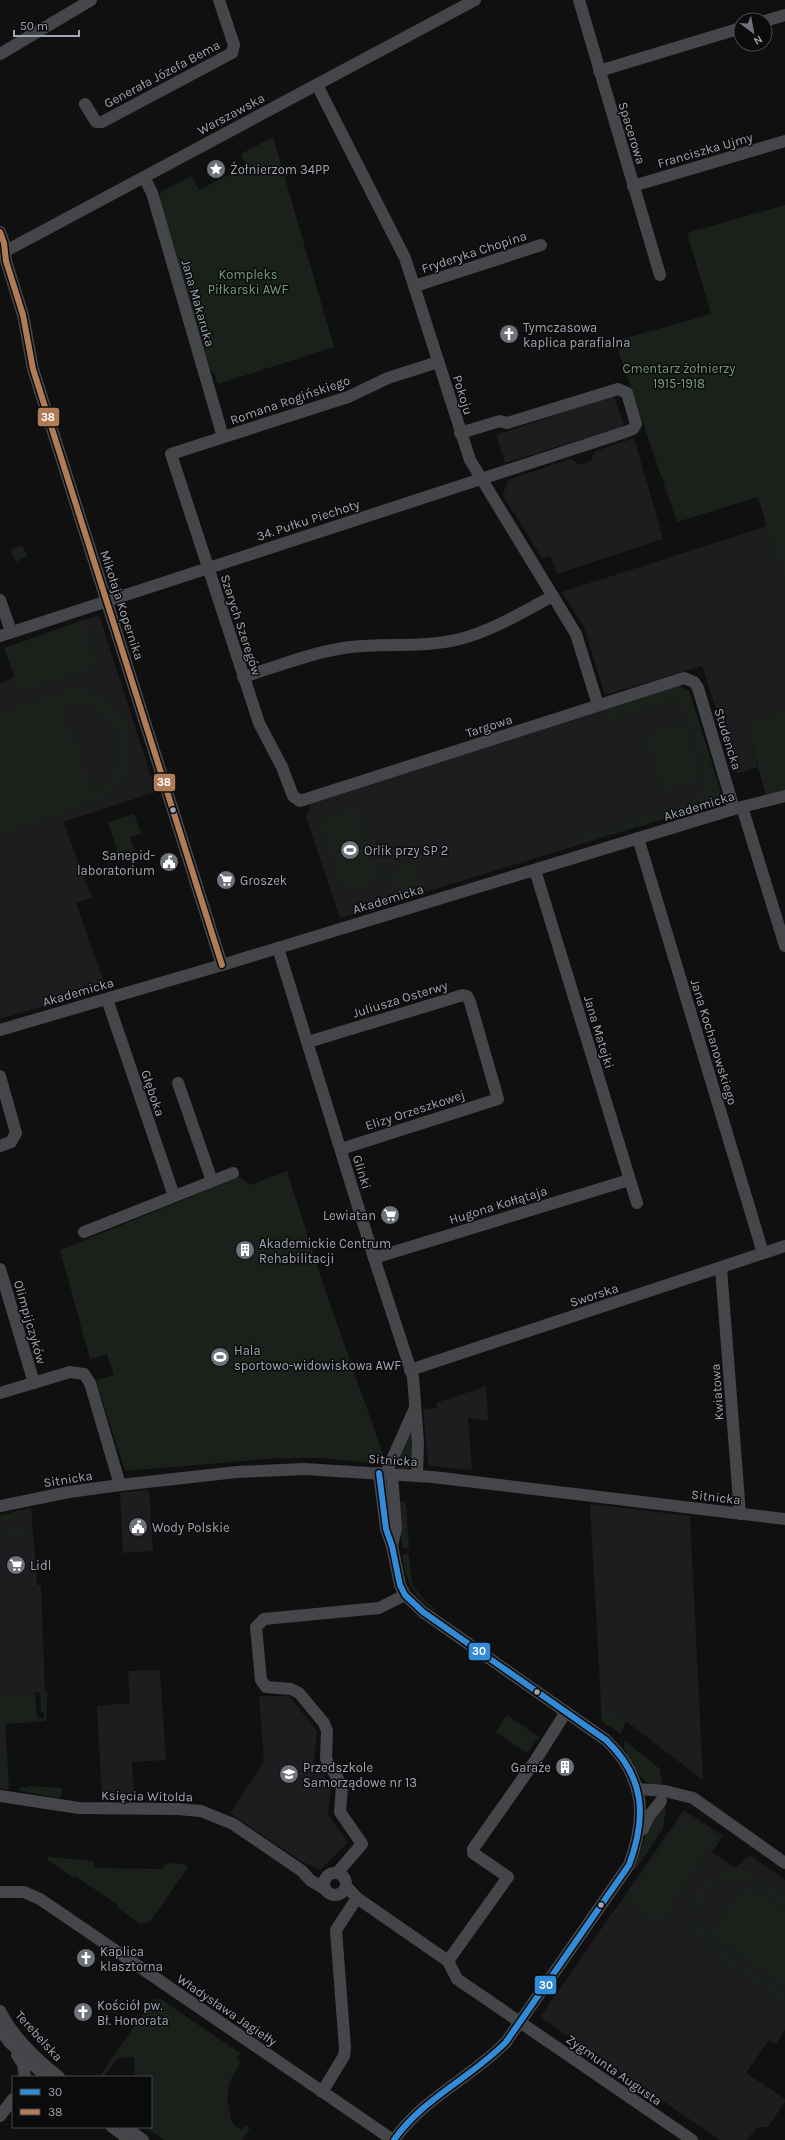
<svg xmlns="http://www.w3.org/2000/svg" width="785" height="2140" font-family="Karla,sans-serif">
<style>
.built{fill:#1d1d1f}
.green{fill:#1a211b;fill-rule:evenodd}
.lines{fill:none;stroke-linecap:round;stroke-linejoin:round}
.minor{stroke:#454649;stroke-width:12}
.bus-1-casing{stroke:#0b0b0c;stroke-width:9}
.bus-2-casing{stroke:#0b0b0c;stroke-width:9}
.bus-1{stroke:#338bd7;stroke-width:6}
.bus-2{stroke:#b07c57;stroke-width:6}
.bus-dot{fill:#a0a6b2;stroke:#0b0b0c;stroke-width:1.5}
.labels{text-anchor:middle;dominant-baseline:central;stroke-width:3;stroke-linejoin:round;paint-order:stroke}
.street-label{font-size:13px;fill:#a0a6b2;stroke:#0b0b0c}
.poi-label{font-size:13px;fill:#a0a6b2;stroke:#0b0b0c;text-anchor:start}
.park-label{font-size:13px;fill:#779e79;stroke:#0b0b0c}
.line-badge{stroke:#0b0b0c;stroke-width:1.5}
.badge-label{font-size:11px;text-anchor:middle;font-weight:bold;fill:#fff}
</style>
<rect width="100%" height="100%" fill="#101011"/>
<g class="built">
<path d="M614 395 624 426 505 463 496 435Z"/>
<path d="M634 438 663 539 557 574 550 556 542 558 503 495 508 480 570 459 580 465 591 461 596 451Z"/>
<path d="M767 526 785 586V710L746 721 757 767 737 774 702 666 605 695 584 627 562 592Z"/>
<path d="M99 615 156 792 63 822 92 898 76 903 106 988 0 1019V685L14 676 4 648Z"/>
<path d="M679 686 689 691 721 792 716 803 340 918 306 817 311 804Z"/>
<path d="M486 1386 488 1421 468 1418 472 1470 430 1466 428 1464 423 1409 437 1408 436 1403Z"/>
<path d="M149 1490 153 1551 123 1553 120 1493Z"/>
<path d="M590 1504 690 1516 703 1780 601 1702Z"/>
<path d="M31 1508 37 1585H41L45 1692 0 1695V1516Z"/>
<path d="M160 1670 166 1760 132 1762 134 1801H102L97 1706 130 1703 128 1671Z"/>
<path d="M259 1696H289L317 1731 314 1761 331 1786 328 1815 348 1842 320 1870 301 1861 230 1813 264 1762Z"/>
<path d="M684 1810 723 1836 712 1852 735 1868 750 1855 785 1880V2030L776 2044 769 2040 746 2073 785 2099V2102L768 2127H758L746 2140H720L540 2017Z"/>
</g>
<g class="green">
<path d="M273 137 334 347 218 384 215 375 209 369 159 200 161 192 191 176 199 190 246 166 241 154Z"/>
<path d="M785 205V586L758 497 677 522 615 341 711 314 687 233Z"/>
<path d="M22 545 27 556 16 562 10 550Z"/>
<path d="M83 620 96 660 92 669 20 693 5 648Z"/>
<path d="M85 684 88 692C143 706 147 775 98 801L0 835V712ZM71 703C124 703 138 774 92 790L63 705Z"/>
<path d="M679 686 689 691 720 792 715 803 574 845 572 843 582 835 616 825 622 827 629 820 643 818 646 815 692 801 700 795 701 786 707 778 690 725 679 701 672 700 613 720 607 719V710Z"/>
<path d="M785 710V791L766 795 745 721Z"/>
<path d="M684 722 703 779 663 792 644 735Z"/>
<path d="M356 807 381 881 344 893 319 820Z"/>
<path d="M134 814 141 834 130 837 136 855 120 860 108 822Z"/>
<path d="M417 862 426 892 399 900 390 871Z"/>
<path d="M287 1171 323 1284 384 1457 372 1463 322 1458H279L125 1471 96 1380 114 1375 107 1354 90 1359 60 1250 240 1177 250 1185Z"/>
<path d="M410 1432H412V1465L406 1470H398L396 1464Z"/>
<path d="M404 1501 406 1504 409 1548H404L402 1546 398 1502Z"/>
<path d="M31 1508 37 1585H41L42 1604H40L38 1588 33 1586 28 1531 31 1530Z"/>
<path d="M21 1510 23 1512 21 1518 0 1524V1516Z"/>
<path d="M21 1527 26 1532 27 1538 0 1539V1532Z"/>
<path d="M404 1554H409L412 1584 425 1601 436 1609 433 1610C414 1596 406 1580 402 1557Z"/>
<path d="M47 1692 46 1721 5 1724 9 1786 7 1790 0 1789V1695L35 1693 37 1719H44V1712H41L40 1693Z"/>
<path d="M601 1702 626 1720 621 1734 601 1721Z"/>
<path d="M507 1715 539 1737 527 1753 496 1732Z"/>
<path d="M624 1740 660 1769 662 1788 646 1782 637 1773 624 1749Z"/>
<path d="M29 1786 62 1788V1793L59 1798 20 1791V1787L28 1788Z"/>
<path d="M664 1804 666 1807 663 1829 636 1869 635 1866 649 1826Z"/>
<path d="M685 1815 717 1837 672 1903 675 1905 660 1925 625 1900Z"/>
<path d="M48 1857 93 1861 95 1868 164 1869 165 1863 184 1864 188 1867 150 1922 140 1924 117 1907 118 1905 75 1876 73 1878 48 1860Z"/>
<path d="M737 1871 752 1874 785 1897V1907C771 1897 755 1881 738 1879 716 1877 696 1898 699 1920 700 1928 705 1935 710 1942L785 1995V2004L704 1947C678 1911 694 1876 737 1871Z"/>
<path d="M746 1884 785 1911V1987L710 1934Z"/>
<path d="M153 1999 162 2000 241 2054 237 2057 240 2063 229 2083 227 2104 229 2105C230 2118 230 2123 241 2130L245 2125 250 2128 242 2140H164L145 2127H151V2077H135L134 2057 117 2058 104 2077H99Z"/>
</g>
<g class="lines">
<g class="minor">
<path d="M579 0 660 275"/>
<path d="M765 21 785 15"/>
<path d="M0 54 91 0"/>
<path d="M599 71 741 28"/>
<path d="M317 85 405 258 470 460 576 634 598 705"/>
<path d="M85 104 96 122H102L232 53 234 45 219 0"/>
<path d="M144 177 152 193 223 437"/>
<path d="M633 186 785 141"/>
<path d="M0 232 4 243 6 261 23 315 33 369 222 965"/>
<path d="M0 254 475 0"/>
<path d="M415 286 541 245"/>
<path d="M438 362 388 378 348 397 171 454 259 723 282 767 293 796 300 801 684 678 694 682 698 688 734 809"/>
<path d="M0 600 11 631"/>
<path d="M0 636 625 432 633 429 636 424 627 393 618 389 507 423 500 421 460 433"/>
<path d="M243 677C279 666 315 651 351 647 387 643 424 648 460 639 492 631 524 611 553 596"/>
<path d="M742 807 785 946"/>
<path d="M638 838 763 1253"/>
<path d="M535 870 637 1203"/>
<path d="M278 948 374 1258 413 1377 418 1443 417 1476"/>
<path d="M107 999 174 1196"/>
<path d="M0 1030 222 965 734 809 785 796"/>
<path d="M308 1042 463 995 467 996 470 1002 498 1099 341 1149"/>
<path d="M0 1076 16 1133 11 1142 0 1146"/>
<path d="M178 1083 212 1181"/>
<path d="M84 1232 233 1173"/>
<path d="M374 1258 629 1180"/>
<path d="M721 1268 740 1514"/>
<path d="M0 1269 34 1383"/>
<path d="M410 1370 785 1246"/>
<path d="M0 1393 70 1372 84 1374 90 1383 120 1485"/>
<path d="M379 1473 386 1529 392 1546 400 1585 405 1595 423 1612 606 1740C645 1777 647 1817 629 1865L506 2042C471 2078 423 2098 394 2140"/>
<path d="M386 1473 415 1408"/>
<path d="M392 1474 396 1529 392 1546"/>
<path d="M0 1506 69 1492 120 1485 237 1472 304 1469 433 1477 785 1519"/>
<path d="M637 1789 665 1791 693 1798 785 1863"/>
<path d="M0 1796 79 1808 177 1809 201 1811 233 1824 302 1871 310 1880 325 1889"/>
<path d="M643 1829 649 1816 661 1801"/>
<circle cx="335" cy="1884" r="11"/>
<path d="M337 1873 362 1844 340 1812 342 1786 326 1759 327 1731 324 1723 299 1693 291 1689 266 1687 261 1680 256 1627 264 1619 379 1608 405 1595"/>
<path d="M346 1886 357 1898 448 1961 457 1979 692 2140"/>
<path d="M0 1892H24L40 1899 393 2140"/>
<path d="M448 1961 508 1877 473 1853V1849L535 1761 566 1712"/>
<path d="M0 2011C13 2037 36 2059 59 2077"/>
<path d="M0 2030 10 2043 46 2077"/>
<path d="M17 2055 23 2064 25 2077"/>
<path d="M322 2092 344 2056 345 2048 336 1930 357 1898"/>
<path d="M0 2116 13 2099"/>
<path d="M112 2127 130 2140"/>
<path d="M126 2127 143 2140"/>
</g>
<g class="bus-1-casing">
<path id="bus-1" d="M379 1473 386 1529 392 1546 400 1585 405 1595 423 1612 606 1740C645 1777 647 1817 629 1865L506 2042C471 2078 423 2098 394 2140"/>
</g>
<g class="bus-2-casing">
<path id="bus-2" d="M0 232 4 243 6 261 23 315 33 369 222 965"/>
</g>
<use href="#bus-1" class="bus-1"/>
<use href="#bus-2" class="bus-2"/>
</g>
<defs>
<g id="sight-disc" transform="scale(1)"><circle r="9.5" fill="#6e727a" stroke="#0b0b0c"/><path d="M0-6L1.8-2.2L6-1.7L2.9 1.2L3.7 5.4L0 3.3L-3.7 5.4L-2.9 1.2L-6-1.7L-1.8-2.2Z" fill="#fff"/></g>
<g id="church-disc" transform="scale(1)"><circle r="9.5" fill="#6e727a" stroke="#0b0b0c"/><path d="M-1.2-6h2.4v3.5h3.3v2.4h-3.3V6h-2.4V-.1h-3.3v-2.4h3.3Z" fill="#fff"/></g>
<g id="stadium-disc" transform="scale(1)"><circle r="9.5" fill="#6e727a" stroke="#0b0b0c"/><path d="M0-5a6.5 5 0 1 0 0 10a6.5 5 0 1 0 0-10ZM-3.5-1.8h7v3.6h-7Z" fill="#fff"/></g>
<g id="civic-disc" transform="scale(1)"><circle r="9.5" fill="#6e727a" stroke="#0b0b0c"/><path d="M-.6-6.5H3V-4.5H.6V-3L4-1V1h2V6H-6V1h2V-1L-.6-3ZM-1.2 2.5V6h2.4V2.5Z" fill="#fff"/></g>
<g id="supermarket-disc" transform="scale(1)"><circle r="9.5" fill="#6e727a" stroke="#0b0b0c"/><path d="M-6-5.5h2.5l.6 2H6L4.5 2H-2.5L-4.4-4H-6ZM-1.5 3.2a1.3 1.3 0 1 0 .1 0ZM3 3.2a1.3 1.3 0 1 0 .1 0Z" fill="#fff"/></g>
<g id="building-disc" transform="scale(1)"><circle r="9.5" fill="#6e727a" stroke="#0b0b0c"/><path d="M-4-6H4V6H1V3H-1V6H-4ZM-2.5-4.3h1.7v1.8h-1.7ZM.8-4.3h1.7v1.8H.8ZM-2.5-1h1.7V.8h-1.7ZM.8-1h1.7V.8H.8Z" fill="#fff"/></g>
<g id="school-disc" transform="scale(1)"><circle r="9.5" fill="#6e727a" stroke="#0b0b0c"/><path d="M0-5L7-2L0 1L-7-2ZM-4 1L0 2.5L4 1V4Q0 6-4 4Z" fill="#fff"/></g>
</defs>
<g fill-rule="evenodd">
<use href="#sight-disc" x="216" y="169"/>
<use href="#church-disc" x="509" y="334"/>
<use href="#stadium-disc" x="350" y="850"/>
<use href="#civic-disc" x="169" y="862"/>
<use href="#supermarket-disc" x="226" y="880"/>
<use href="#supermarket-disc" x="390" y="1215"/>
<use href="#building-disc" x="245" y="1250"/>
<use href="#stadium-disc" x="220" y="1357"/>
<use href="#civic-disc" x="138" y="1527"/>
<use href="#supermarket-disc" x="16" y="1565"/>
<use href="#building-disc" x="565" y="1767"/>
<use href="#school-disc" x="289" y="1774"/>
<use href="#church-disc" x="86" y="1958"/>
<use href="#church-disc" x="83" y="2012"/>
</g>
<g class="bus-dot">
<circle cx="173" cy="810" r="3.5"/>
<circle cx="537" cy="1692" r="3.5"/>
<circle cx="601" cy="1905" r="3.5"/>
</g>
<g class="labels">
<g class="street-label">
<text transform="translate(162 74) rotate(-28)">Generała Józefa Bema</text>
<text transform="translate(231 114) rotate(-28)">Warszawska</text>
<text transform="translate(632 133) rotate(73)">Spacerowa</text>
<text transform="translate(705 150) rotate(-16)">Franciszka Ujmy</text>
<text transform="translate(474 252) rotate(-18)">Fryderyka Chopina</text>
<text transform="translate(198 303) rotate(74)">Jana Makaruka</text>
<text transform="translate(463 395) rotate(73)">Pokoju</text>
<text transform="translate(290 400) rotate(-19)">Romana Rogińskiego</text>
<text transform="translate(308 520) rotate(-18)">34. Pułku Piechoty</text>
<text transform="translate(122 605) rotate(72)">Mikołaja Kopernika</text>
<text transform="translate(241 625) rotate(72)">Szarych Szeregów</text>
<text transform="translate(489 726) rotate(-18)">Targowa</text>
<text transform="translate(728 739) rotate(73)">Studencka</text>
<text transform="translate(699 806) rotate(-17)">Akademicka</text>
<text transform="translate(388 899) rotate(-17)">Akademicka</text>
<text transform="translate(78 992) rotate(-16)">Akademicka</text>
<text transform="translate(400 999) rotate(-17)">Juliusza Osterwy</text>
<text transform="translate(599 1032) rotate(73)">Jana Matejki</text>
<text transform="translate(714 1042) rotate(73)">Jana Kochanowskiego</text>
<text transform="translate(153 1093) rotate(71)">Głęboka</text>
<text transform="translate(415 1110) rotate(-18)">Elizy Orzeszkowej</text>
<text transform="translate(362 1172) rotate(73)">Glinki</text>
<text transform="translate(498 1205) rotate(-17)">Hugona Kołłątaja</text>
<text transform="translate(594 1295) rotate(-18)">Sworska</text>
<text transform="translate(30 1322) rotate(74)">Olimpijczyków</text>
<text transform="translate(717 1392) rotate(-94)">Kwiatowa</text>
<text transform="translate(393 1460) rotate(4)">Sitnicka</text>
<text transform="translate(68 1479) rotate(-9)">Sitnicka</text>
<text transform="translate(716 1497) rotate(7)">Sitnicka</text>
<text transform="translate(147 1796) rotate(1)">Księcia Witolda</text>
<text transform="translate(227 2010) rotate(34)">Władysława Jagiełły</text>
<text transform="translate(39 2036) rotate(48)">Terebelska</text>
<text transform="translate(614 2070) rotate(35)">Zygmunta Augusta</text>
</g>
<g class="poi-label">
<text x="230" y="169">Żołnierzom 34PP</text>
<text x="523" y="327">Tymczasowa<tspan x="523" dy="15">kaplica parafialna</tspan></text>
<text x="364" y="850">Orlik przy SP 2</text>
<text x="155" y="855" text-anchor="end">Sanepid-<tspan x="155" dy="15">laboratorium</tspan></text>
<text x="240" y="880">Groszek</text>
<text x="376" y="1215" text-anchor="end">Lewiatan</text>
<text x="259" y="1243">Akademickie Centrum<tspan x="259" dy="15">Rehabilitacji</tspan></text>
<text x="234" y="1350">Hala<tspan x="234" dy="15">sportowo-widowiskowa AWF</tspan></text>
<text x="152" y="1527">Wody Polskie</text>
<text x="30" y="1565">Lidl</text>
<text x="303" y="1767">Przedszkole<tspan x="303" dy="15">Samorządowe nr 13</tspan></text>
<text x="551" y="1767" text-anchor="end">Garaże</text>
<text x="100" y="1951">Kaplica<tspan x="100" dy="15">klasztorna</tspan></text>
<text x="97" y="2005">Kościół pw.<tspan x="97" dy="15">Bł. Honorata</tspan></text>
</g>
<g class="park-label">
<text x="248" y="274">Kompleks<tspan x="248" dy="15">Piłkarski AWF</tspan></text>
<text x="679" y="368">Cmentarz żołnierzy<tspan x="679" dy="15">1915-1918</tspan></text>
</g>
</g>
<g class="line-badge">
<rect x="37" y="407" width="23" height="20" rx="4" fill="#b07c57"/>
<rect x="153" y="773" width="23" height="19" rx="4" fill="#b07c57"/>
<rect x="468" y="1642" width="23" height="19" rx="4" fill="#338bd7"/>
<rect x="534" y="1975" width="23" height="20" rx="4" fill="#338bd7"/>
</g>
<g class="badge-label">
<text x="48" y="421">38</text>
<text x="164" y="786">38</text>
<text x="479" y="1655">30</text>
<text x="546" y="1989">30</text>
</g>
<rect x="12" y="2076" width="140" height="52" fill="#0b0b0c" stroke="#47494e"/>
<rect x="20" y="2089" width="20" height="6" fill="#338bd7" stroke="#47494e"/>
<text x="48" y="2096" font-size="12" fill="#a0a6b2">30</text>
<rect x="20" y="2109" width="20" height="6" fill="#b07c57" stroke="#47494e"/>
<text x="48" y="2116" font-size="12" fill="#a0a6b2">38</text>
<g transform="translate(753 32) rotate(148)"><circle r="19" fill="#0b0b0c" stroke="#47494e"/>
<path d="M0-3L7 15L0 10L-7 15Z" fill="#6e727a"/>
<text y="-6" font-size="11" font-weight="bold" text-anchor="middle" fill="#a0a6b2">N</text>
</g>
<path d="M14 30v6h65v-6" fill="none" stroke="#a0a6b2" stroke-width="2"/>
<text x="20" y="30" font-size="12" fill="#a0a6b2" stroke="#0b0b0c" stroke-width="3" paint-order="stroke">50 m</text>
</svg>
